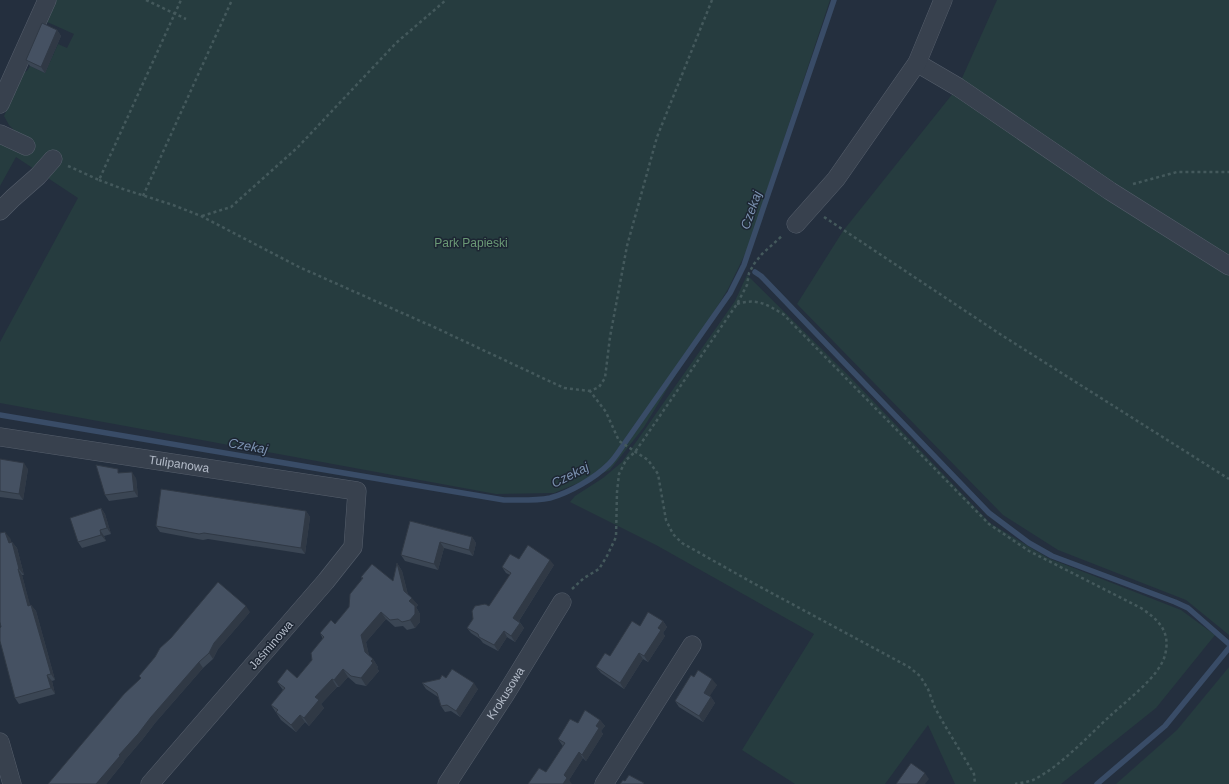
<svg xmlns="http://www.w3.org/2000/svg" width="1229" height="784" font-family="Arial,sans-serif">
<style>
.green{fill:#263c3f}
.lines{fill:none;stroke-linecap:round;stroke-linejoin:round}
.stream{stroke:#394c67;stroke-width:5.5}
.minor-casing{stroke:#565f6c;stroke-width:19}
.path{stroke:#44595c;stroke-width:2.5;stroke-dasharray:3 3;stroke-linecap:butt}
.minor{stroke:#38414e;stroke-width:18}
.wall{fill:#3b4654}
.shaded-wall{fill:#303945}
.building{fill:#455162;stroke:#303945}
.labels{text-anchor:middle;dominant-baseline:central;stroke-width:3;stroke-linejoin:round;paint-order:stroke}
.park-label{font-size:12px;fill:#6b9a76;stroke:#1d2633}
.street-label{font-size:12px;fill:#b4bcc9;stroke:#1d2633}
.water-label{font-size:13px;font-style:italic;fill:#7c92b1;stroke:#1d2633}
</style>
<rect width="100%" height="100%" fill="#242f3e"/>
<g class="green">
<path d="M54 0H830L748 248 728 289 644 427 610 470 554 493 496 494 0 403V342L78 198 16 157 0 186V144L25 141 9 125 4 116 24 72 27 71 30 66 45 73 58 44 67 48 74 34 45 21Z"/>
<path d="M997 0H1229V635L1186 600 1058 550 1003 515 797 304 843 231 958 87Z"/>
<path d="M747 275 851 378 990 523 1048 558 1181 610 1215 635 1156 708 1061 784H955L928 725 885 784H795L742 750 814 634 656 545 570 502 575 496 603 478 622 462 735 301Z"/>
<path d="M1229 667V784H1116L1177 730Z"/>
</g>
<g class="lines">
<g class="stream">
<path d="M755 272 761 276 989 513 1029 543 1052 556 1175 602 1188 608 1229 644"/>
<path d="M0 415 504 500C519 500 535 501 550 498 569 493 595 478 609 464 614 459 618 453 622 447L730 293 744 265 834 0"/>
<path d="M1097 784 1165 726 1229 648"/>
</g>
<g class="minor-casing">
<g id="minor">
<path d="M917 63 958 87 1110 191 1229 266"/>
<path d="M0 104 47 0"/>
<path d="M0 134 26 146"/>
<path d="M0 211 13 198 38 176 53 159"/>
<path d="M796 224 836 179 917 63 943 0"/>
<path id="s1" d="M0 437 357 491 353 547 326 581 150 784"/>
<path d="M0 742 12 784"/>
<path id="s2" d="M447 784 505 695 562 602"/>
<path d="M604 784 692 645"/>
</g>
</g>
<g class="path">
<path d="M146 0 186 19"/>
<path d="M712 0 657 137 627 246 610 337 605 378 599 387 590 391 606 412 619 441 648 460 658 474 666 520 673 534 682 543 753 583 909 667 920 676 928 689 935 708 944 724 974 774 975 784"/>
<path d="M68 166 99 180 181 0"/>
<path d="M99 180 123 189 173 205 201 216 299 267 436 328 564 388 590 391"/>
<path d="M1133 184 1177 172H1229"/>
<path d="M143 196 232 0"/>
<path d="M202 216 231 207 298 147 396 43 446 0"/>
<path d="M824 217 1003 336 1229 479"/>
<path d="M737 304C757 298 766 304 783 314L989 524 1029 551 1141 608C1159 620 1171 632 1165 655 1160 676 1126 701 1110 716 1088 736 1060 767 1033 780 1027 782 1021 783 1015 784"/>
<path d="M572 589 584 578 599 569 607 556 616 537 617 492 619 474 626 460 635 452 737 304 747 285 749 273 754 264 762 254 783 235"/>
</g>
<use href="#minor" class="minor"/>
</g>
<g class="wall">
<path d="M57 30 61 36 45 73 30 66 26 60Z"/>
<path d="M0 459 28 469 23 500 0 497Z"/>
<path d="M121 473 136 478 138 497 109 501 105 495Z"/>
<path d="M101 508 105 514 111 534 104 536 106 541 82 548 78 542Z"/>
<path d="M306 511 310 517 305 554 208 539 203 540 160 532 156 526Z"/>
<path d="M410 521 472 537 476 543 473 556 444 548 438 570 405 561 401 555Z"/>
<path d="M10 538 11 542H12L17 548 24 575H22L30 606 31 605 36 611 55 680 52 681 55 694 19 704 15 698 1 627Z"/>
<path d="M519 559 554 565 519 621 524 628 515 642 507 637 498 651 483 643 480 639 471 633 467 628 473 619 489 606 510 575 506 573 502 567Z"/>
<path d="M397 563 402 571 408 595 418 605 416 607 420 614V622L415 628 407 630 403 626 395 627 386 619 366 642 369 656 373 659 378 667 377 668 379 671 366 686 356 684 348 677 339 687H337L321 704 324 708 309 726 305 722 296 732 281 720 271 705 283 690 277 682 297 678 312 660 323 639 320 633 335 624 349 607 362 579 361 577 393 581Z"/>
<path d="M250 612 218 649 213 659 203 668 155 723 142 740 124 761V762L106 784H48L141 679 139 676Z"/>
<path d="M663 621 667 627 663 633 665 636 648 662 643 659 624 689 601 673 596 667 610 656Z"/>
<path d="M694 677 717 685 709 696 711 697 715 703 703 722 679 707 675 701Z"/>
<path d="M446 678 478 689 460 717 451 711 445 712 441 706 438 697 426 689 422 683Z"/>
<path d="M600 720 605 726 601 731 603 734 586 761 583 758 569 780 571 784H528L546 772 563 746 562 745 558 739 578 723Z"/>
</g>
<g class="shaded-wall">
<path d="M57 30 61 36 45 73 41 67Z"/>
<path d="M24 463 28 469 23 500 19 494Z"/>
<path d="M132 472 136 478 138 497 134 491Z"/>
<path d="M101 508 105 514 111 534 107 528Z"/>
<path d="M306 511 310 517 305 554 301 548Z"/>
<path d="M100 530 104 536 106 541 101 535Z"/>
<path d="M5 532 10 538 13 549 9 543Z"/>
<path d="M472 537 476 543 473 556 469 550Z"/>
<path d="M12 542 17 548 24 575 19 569Z"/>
<path d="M440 542 444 548 438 570 434 564Z"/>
<path d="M550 560 554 565 517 624 513 618Z"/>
<path d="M397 563 402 571 409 599 404 591Z"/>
<path d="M18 569 22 575 32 612 28 606Z"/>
<path d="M412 598 418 605 416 607 420 614V622L415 628 410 620 409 601Z"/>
<path d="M31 605 36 611 55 680 51 674Z"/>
<path d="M246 606 250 612 218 649 213 659 209 653 214 643Z"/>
<path d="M381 612 386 619 366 642 370 660 365 652 361 635Z"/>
<path d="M663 621 667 627 663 633 665 636 648 662 644 656 658 628Z"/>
<path d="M520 623 524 628 515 642 511 636Z"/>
<path d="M504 631 507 637 498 651 494 645Z"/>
<path d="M639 653 643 659 624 689 620 683Z"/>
<path d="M373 659 378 667 377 668 379 671 366 686 361 678Z"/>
<path d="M199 662 203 668 155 723 142 740 124 761V762L106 784H96L119 755 151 717Z"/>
<path d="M343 669 348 677 339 687 334 680Z"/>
<path d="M47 675 52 681 55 694 51 688Z"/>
<path d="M332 679 337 687 321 704 324 708 309 726 304 718 315 697Z"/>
<path d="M712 679 717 685 708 699 704 693Z"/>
<path d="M474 683 478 689 460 717 456 711Z"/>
<path d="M711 697 715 703 703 722 699 716Z"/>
<path d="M300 715 305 722 296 732 291 725Z"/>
<path d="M600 720 605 726 601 731 603 734 586 761 582 755 596 726Z"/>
<path d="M579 752 583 758 569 780 572 784H563L564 775Z"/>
<path d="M925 773 929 779 925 784H917Z"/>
</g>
<g class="building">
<path d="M42 23 57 30 41 67 26 60Z"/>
<path d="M0 459 24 463 19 494 0 491Z"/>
<path d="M96 465 118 469V473L132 472 134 491 105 495Z"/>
<path d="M161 489 306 511 301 548 204 533 199 534 156 526Z"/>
<path d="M101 508 107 528 100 530 101 535 78 542 70 518Z"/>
<path d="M410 521 472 537 469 550 440 542 434 564 401 555Z"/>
<path d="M5 532 9 543 12 542 19 569H18L28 606 31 605 51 674 47 675 51 688 15 698 0 641V628L1 627 0 622V533Z"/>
<path d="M528 545 550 560 513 618 520 623 511 636 504 631 494 645 479 637 478 634 467 628 473 619 472 611 475 606 485 604 489 606 511 573 502 567 510 554 519 559Z"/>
<path d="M397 563 404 591 412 598 409 601 415 606V614L410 620 402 622 398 619 390 620 381 612 361 635 365 652 373 659 371 661 373 663 361 678 351 676 343 669 334 680 332 679 315 697 319 700 304 718 300 715 291 725 276 712 278 710 271 705 285 688 277 682 287 669 297 678 312 660 311 653 324 637 320 633 331 620 335 624 349 607 350 594 363 578 361 577 372 564 393 581Z"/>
<path d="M218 582 246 606 214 643 209 653 199 662 151 717 138 734 119 755 120 756 96 784H48L124 694 141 678 139 676 155 657 160 648 171 638Z"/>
<path d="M648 612 663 621 658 628 661 630 644 656 639 653 620 683 596 667 605 653 610 656 632 621 640 626Z"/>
<path d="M452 669 474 683 456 711 447 705 441 706 437 693 422 683 440 679 442 675 446 678Z"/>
<path d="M698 670 712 679 704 693 711 697 699 716 675 701 691 675 694 677Z"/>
<path d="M585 710 600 720 596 726 599 728 582 755 579 752 564 775 567 778 563 784H528L539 768 546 772 565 743 558 739 570 719 578 723Z"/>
<path d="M911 763 925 773 917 784H896Z"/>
<path d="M629 775 644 783 643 784H620L623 780 625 781Z"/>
</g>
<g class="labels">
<g class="park-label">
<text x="471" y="243">Park Papieski</text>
</g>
<g class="street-label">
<text stroke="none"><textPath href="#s1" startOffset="181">Tulipanowa</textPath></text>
<text transform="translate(271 645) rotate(-49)">Jaśminowa</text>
<text stroke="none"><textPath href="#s2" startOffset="108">Krokusowa</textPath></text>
</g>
<g class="water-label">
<text transform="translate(751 210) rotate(-71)">Czekaj</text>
<text transform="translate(248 446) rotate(10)">Czekaj</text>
<text transform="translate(570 475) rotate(-27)">Czekaj</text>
</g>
</g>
</svg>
